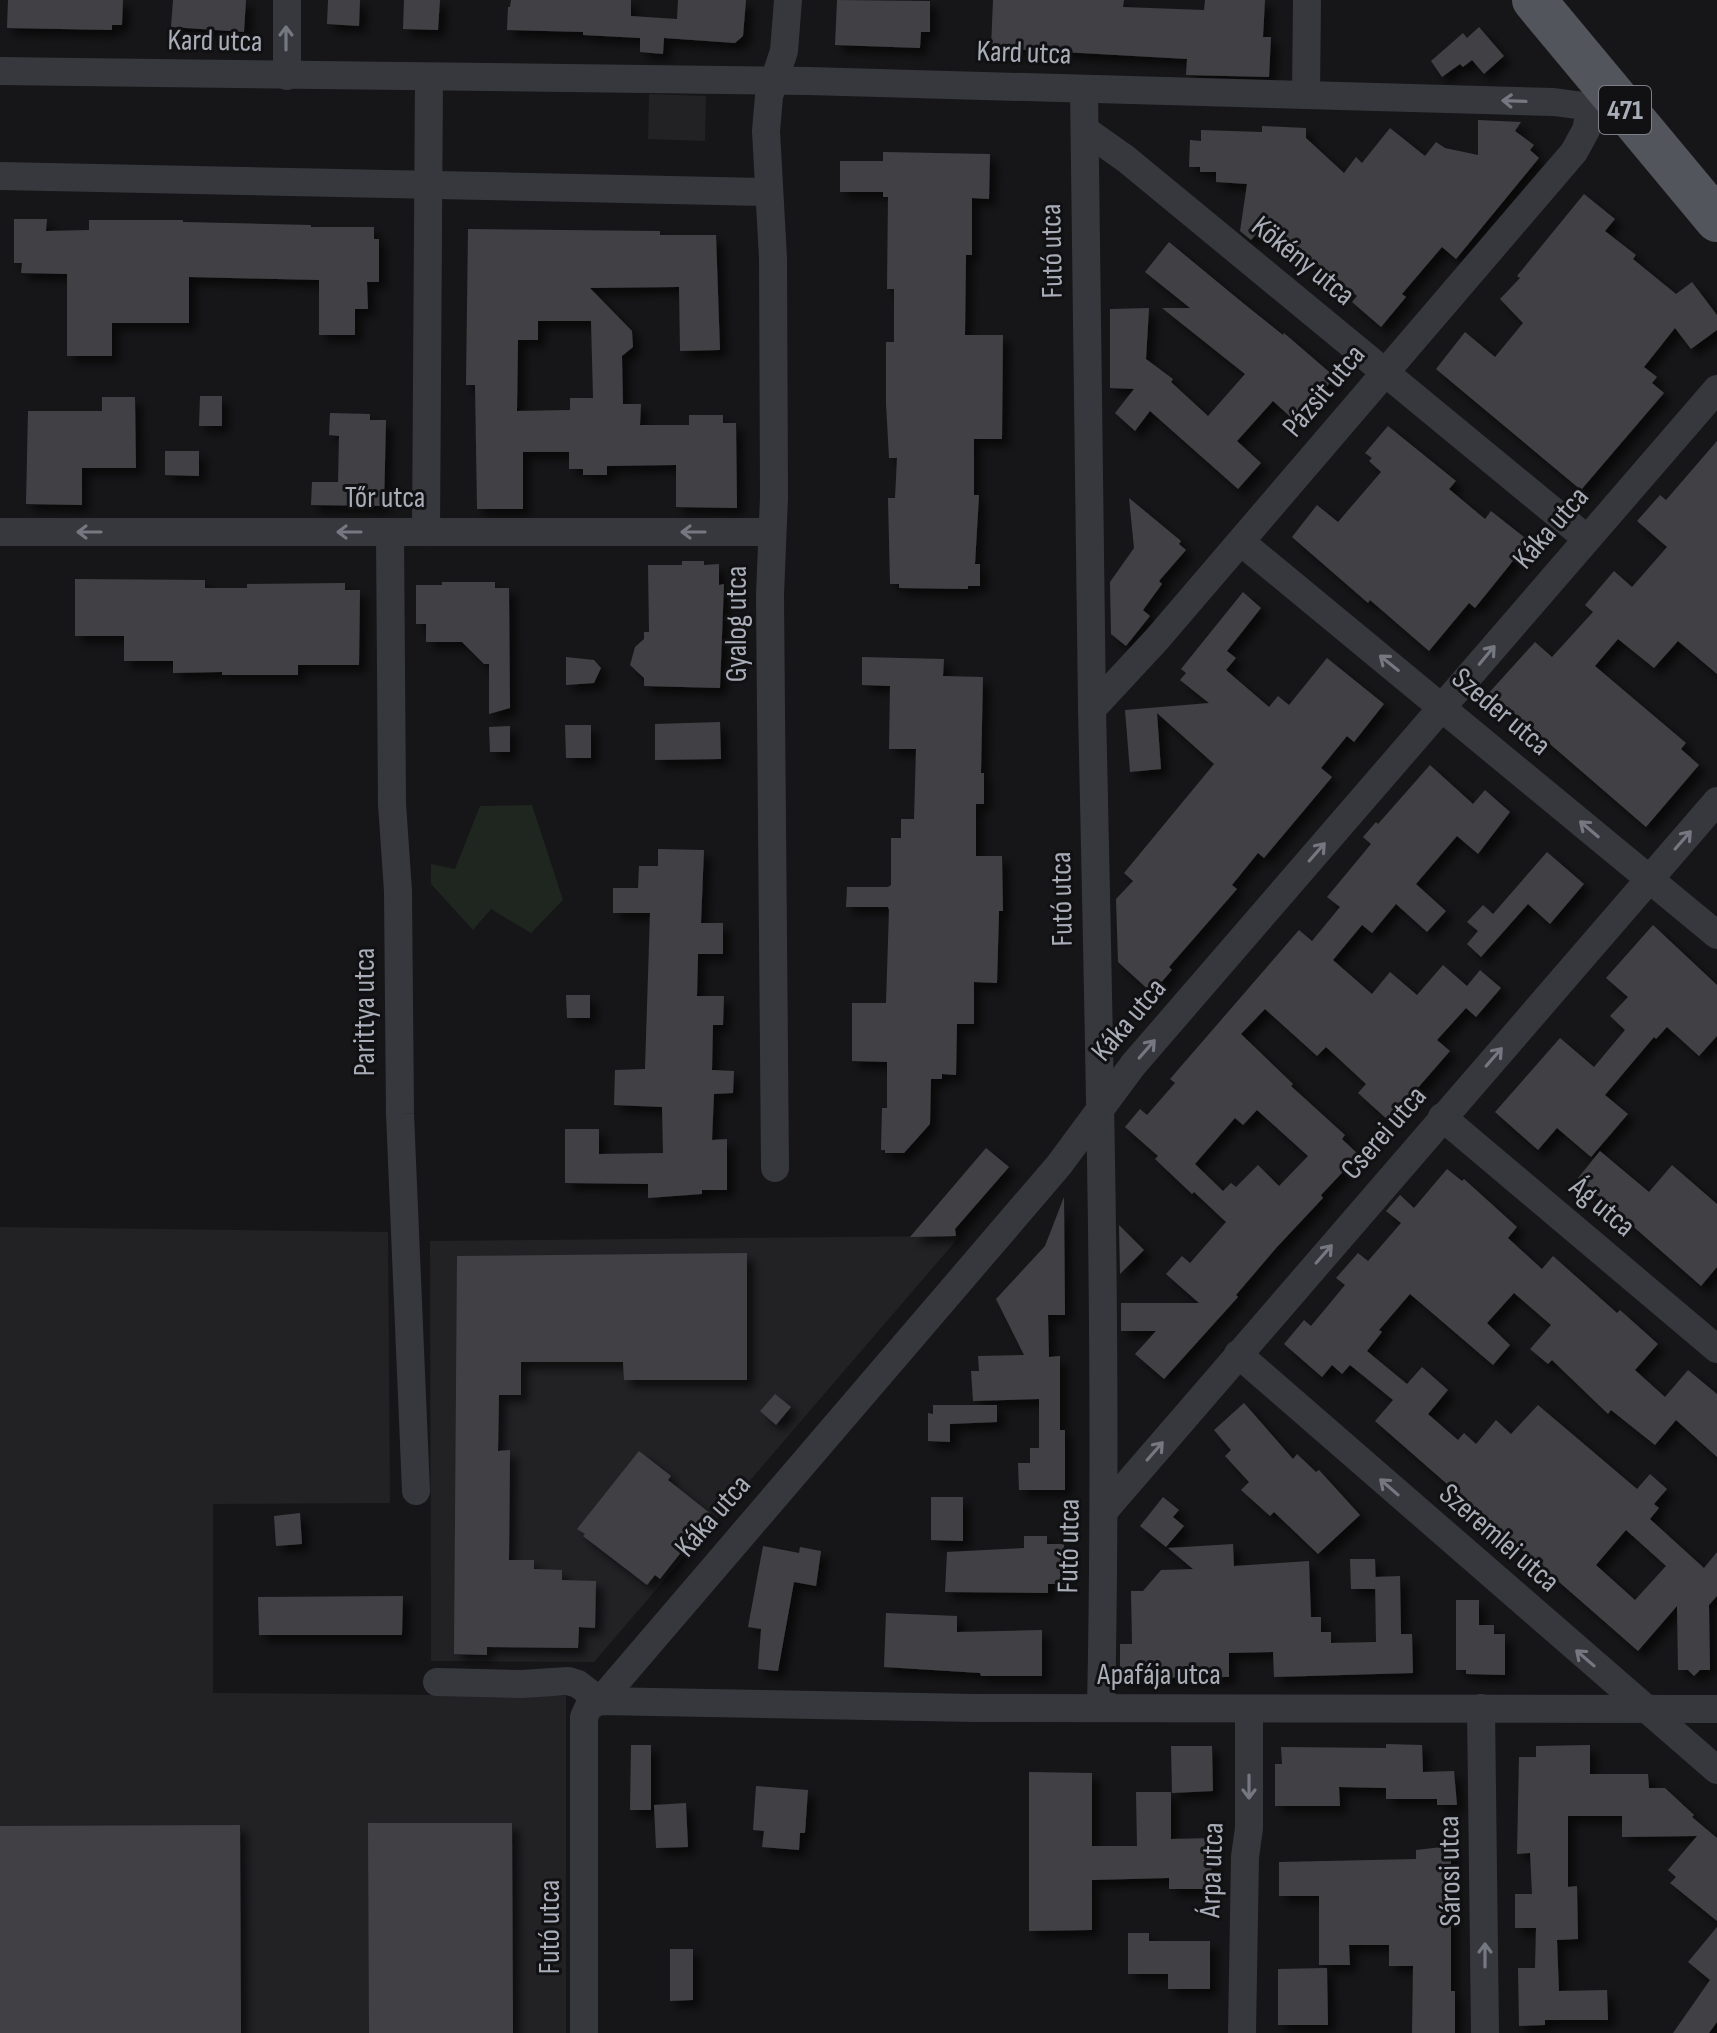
<svg xmlns="http://www.w3.org/2000/svg" width="1717" height="2033" font-family="'Sofia Sans Condensed',sans-serif">
<style>
.built{fill:#222225}
.green{fill:#1e261f}
.building{fill:#404145;fill-rule:evenodd;filter:url(#shadow)}
.lines{fill:none;stroke-linecap:round;stroke-linejoin:round}
.minor{stroke:#37383d;stroke-width:28}
.primary{stroke:#53555c;stroke-width:44}
.oneway{stroke:#757881}
.labels{text-anchor:middle;dominant-baseline:central;stroke-width:6;stroke-linejoin:round;paint-order:stroke}
.shield{fill:#111113;stroke:#7b7e86;stroke-width:2}
.shield-label{font-size:28px;font-weight:bold;fill:#a8adb8}
.street-label{font-size:30px;fill:#a8adb8;stroke:#111113}
</style>
<defs>
<filter id="shadow"><feDropShadow dx="7" dy="7" stdDeviation="4" flood-color="#0009"/></filter>
</defs>
<rect width="100%" height="100%" fill="#161618"/>
<g class="built">
<path d="M649 94 706 96 705 141 648 139Z"/>
<path d="M0 1227 388 1232 390 1503 213 1504V1693L566 1696V2033H0Z"/>
<path d="M960 1236 594 1662 431 1661 430 1241Z"/>
</g>
<path class="green" d="M532 805 563 900 531 933 491 909 473 930 431 884V864L455 869 480 806Z"/>
<g class="building">
<path d="M8 0H123L122 25H112V30L7 28Z"/>
<path d="M173 0H246L244 32 171 27Z"/>
<path d="M328 0H360L359 26 327 24Z"/>
<path d="M404 0H440L438 30 403 29Z"/>
<path d="M511 0H631V16L677 19 678 0H746L743 36 735 43 664 38 663 54 640 52V38L583 35V32L507 30 508 7H510Z"/>
<path d="M837 0 930 1V32H921L920 48 835 45Z"/>
<path d="M993 0H1124L1123 7 1204 10 1205 0H1265L1263 37H1271L1269 77 1186 75 1187 59 991 48Z"/>
<path d="M1479 27 1504 56 1484 74 1472 60 1463 67 1460 64 1442 77 1431 61 1463 33 1467 38Z"/>
<path d="M1478 120 1521 122 1515 131 1534 145 1530 150 1539 158 1456 259 1442 247 1402 294 1406 297 1381 327 1352 302 1357 296 1318 264 1315 268 1299 253 1297 255 1264 225 1251 240 1240 231 1247 184 1216 182V172H1200V167H1189L1190 140 1201 141V130L1262 132V126L1306 128V138L1344 173 1356 157 1362 163 1390 128 1425 156 1436 142 1445 148 1478 155Z"/>
<path d="M883 152 990 154 989 199 972 198V255H966L965 335H1003L1002 439H974V495H979L975 564H980V586H968V589L899 588V584H890L888 498H895L897 458H889L886 403V342H894V289H887L888 197H883V192H840V161H883Z"/>
<path d="M1584 194 1615 219 1605 231 1636 255 1633 259 1676 294 1692 282 1717 315V330L1691 349 1675 328 1644 367 1657 377 1652 383 1664 393 1581 490 1436 369 1465 332 1495 357 1523 323 1500 299 1520 278 1517 276Z"/>
<path d="M14 219H47L46 231 89 230V220H183V222L311 225V227H374V239H379V282H367L368 309H355V335H319V280L189 277V323H112V356H67V274L21 273 22 263H14Z"/>
<path d="M468 229 660 231V235H716L720 350 680 351 679 287 590 288 632 331 633 347 622 356 623 404H641L640 425H689V415H723V423H736L737 508 676 507V465L607 466V475H583V469H569V452H523V509H477L475 385H466ZM538 321H591L593 398H570V410L517 411 518 340H538Z"/>
<path d="M1169 242 1243 303 1283 335 1284 333 1335 377 1296 422 1273 401 1237 441 1261 463 1238 489 1150 411 1135 431 1115 413 1134 389 1110 388V309L1149 308 1146 359 1173 379 1171 382 1208 416 1245 374 1162 308H1190L1145 272Z"/>
<path d="M200 396H222V426H199Z"/>
<path d="M102 397H135L136 468H82V505L26 504 28 411H102Z"/>
<path d="M330 413 370 414V420H386L384 506 311 505 312 482H338L339 436 329 435Z"/>
<path d="M1388 426 1456 481 1449 489 1485 519 1491 511 1529 541 1475 608 1469 603 1429 651 1370 600 1368 603 1292 537 1317 505 1338 522 1381 472 1369 461 1372 458 1365 453Z"/>
<path d="M1717 441V674L1678 641 1654 668 1618 639 1595 666 1686 743 1681 749 1699 765 1646 827 1506 706 1503 709 1487 695 1535 642 1552 657 1593 612 1585 605 1614 571 1632 587 1667 547 1637 521 1660 495 1666 500Z"/>
<path d="M165 451H199V476L165 475Z"/>
<path d="M1129 498 1181 541 1179 544 1186 550 1159 581 1162 584 1143 610 1150 616 1126 646 1111 634 1110 582 1134 548Z"/>
<path d="M682 561H704V565L719 564V585L724 584 720 688 644 686V678L630 665 635 647 644 639V632H649L648 565H682Z"/>
<path d="M75 579 205 580V588H247V584L345 583V590H360L359 665H298V675H222V672L173 673V661H124V636H75Z"/>
<path d="M442 582H495V588H509L510 708 489 714V664H484L462 642H426V624H416V585H442Z"/>
<path d="M1243 592 1261 608 1227 651 1236 658 1226 670 1269 707 1278 696 1289 705 1327 658 1384 704 1354 742 1347 736 1321 768 1332 777 1264 858 1258 853 1232 885 1237 889 1169 967 1172 970 1152 993 1118 962 1116 899 1133 881 1124 873 1214 764 1157 713 1161 769 1130 772 1125 710 1209 703 1180 680 1186 673 1181 669Z"/>
<path d="M566 657 594 660 601 668 594 683 566 685Z"/>
<path d="M862 657 944 659 943 676 983 677 981 773H984V804H976V856H1002L1003 911H999L997 983 974 982V1024H957L956 1075 942 1074V1079H931L930 1124 904 1153H885V1150H881L882 1108H887V1062L852 1061V1003H886L889 910 888 907H846L847 887H888L891 885V838H901V819H914L916 749H889L890 686 862 685Z"/>
<path d="M720 722 721 759 655 760V724Z"/>
<path d="M565 725H591V758H566Z"/>
<path d="M510 726V752H490L489 727Z"/>
<path d="M1430 765 1473 804 1485 790 1510 812 1478 854 1457 836 1416 884 1446 911 1427 932 1396 904 1372 933 1362 925 1333 960 1372 994 1390 972 1417 995 1443 965 1467 986 1480 970 1501 988 1476 1017 1466 1008 1437 1040 1450 1051 1389 1121 1358 1093 1366 1084 1326 1047 1317 1056 1265 1009 1241 1034 1293 1084 1291 1086 1345 1135 1342 1139 1359 1155 1321 1195 1323 1198 1277 1247 1236 1295 1238 1297 1164 1379 1135 1354 1156 1331H1121V1303H1199L1166 1274 1182 1256 1190 1263 1226 1222 1194 1192 1192 1194 1155 1159 1158 1156 1125 1127 1140 1109 1147 1115 1175 1083 1170 1079 1299 930 1312 941 1340 907 1327 897 1371 844 1363 837 1376 822 1378 824ZM1257 1110 1308 1156 1279 1186 1258 1165 1236 1187 1231 1183 1223 1191 1195 1164 1235 1118 1243 1125Z"/>
<path d="M658 849 704 850 701 923H723V954H698L697 996H724L723 1025H713L712 1070 734 1071 733 1093 714 1094 712 1140 727 1139V1190H702V1194L648 1198V1184L565 1183V1129H599V1154L663 1153 662 1107 614 1105 615 1070 645 1069 650 913H613V888H638L639 866H658Z"/>
<path d="M1547 852 1584 884 1550 924 1528 904 1481 957 1467 944 1478 931 1467 922 1483 905 1493 914Z"/>
<path d="M1653 925 1717 985V1036L1699 1056 1667 1027 1656 1039 1654 1037 1605 1095 1628 1114 1591 1157 1557 1128 1538 1150 1495 1112 1560 1038 1594 1067 1625 1030 1610 1016 1628 997 1606 978Z"/>
<path d="M566 995H590V1018H567Z"/>
<path d="M986 1148 1009 1167 955 1229 956 1236 910 1237Z"/>
<path d="M1600 1151 1649 1192 1672 1165 1717 1204V1267L1701 1286 1578 1178Z"/>
<path d="M1447 1169 1462 1181 1464 1179 1517 1227 1508 1238 1542 1269 1553 1256 1617 1313 1620 1310 1658 1344 1635 1370 1665 1397 1688 1370 1717 1394V1457L1676 1420 1655 1445 1611 1410 1608 1414 1552 1360 1548 1364 1530 1349 1551 1325 1514 1293 1487 1323 1510 1345 1493 1365 1410 1294 1379 1330 1382 1332 1367 1351 1407 1384 1422 1367 1448 1390 1428 1414 1458 1440 1464 1433 1476 1444 1496 1420 1511 1434 1538 1405 1637 1489 1650 1474 1667 1489 1654 1504 1659 1508 1650 1519 1704 1568 1717 1552V1596L1709 1605 1710 1670H1700L1694 1676 1688 1670H1678L1677 1606 1638 1651 1375 1421 1393 1400 1350 1365 1342 1374 1332 1365 1322 1377 1284 1344 1304 1320 1311 1326 1345 1285 1336 1278 1358 1253 1368 1261 1401 1223 1386 1211 1400 1195 1414 1208ZM1626 1530 1666 1566 1635 1600 1596 1565Z"/>
<path d="M1064 1197 1065 1315H1048L1049 1357 1060 1356V1430H1065V1490H1019L1018 1463H1030V1448H1039V1399L973 1401 971 1371H979L978 1356 1024 1355 996 1299 1045 1246Z"/>
<path d="M1119 1225 1144 1250 1120 1274Z"/>
<path d="M747 1253V1380H624L623 1362H521V1395H499L498 1451 510 1450 509 1560H534V1569L562 1570V1580L596 1581 595 1628 579 1627 578 1648 487 1647V1655L454 1654 457 1256Z"/>
<path d="M775 1394 791 1407 776 1425 760 1411Z"/>
<path d="M1244 1403 1293 1459 1297 1454 1316 1472 1319 1470 1360 1515 1318 1554 1274 1512 1270 1516 1241 1490 1249 1482 1225 1456 1231 1450 1214 1430Z"/>
<path d="M933 1405H997V1422L950 1424V1442L928 1441V1413L933 1414Z"/>
<path d="M639 1451 671 1476 668 1480 711 1514 660 1579 655 1575 647 1585 583 1536 585 1534 577 1529Z"/>
<path d="M931 1497H963V1541L931 1540Z"/>
<path d="M1163 1497 1179 1510 1173 1517 1184 1526 1166 1547 1140 1526Z"/>
<path d="M300 1513 302 1544 276 1546 274 1516Z"/>
<path d="M1024 1536H1047V1544H1064V1584H1048V1593L945 1592 947 1552 1024 1548Z"/>
<path d="M1233 1544 1234 1566 1309 1561 1311 1617H1321V1632H1331V1643L1376 1642 1375 1577 1400 1576 1401 1634H1412L1413 1673 1274 1677 1273 1652 1229 1653V1677L1120 1678V1644H1132L1131 1591H1143L1161 1570 1193 1569 1168 1548Z"/>
<path d="M763 1546 799 1553 800 1547 821 1551 816 1586 794 1582 778 1671 758 1669 761 1629 748 1627Z"/>
<path d="M1350 1559H1375L1376 1589H1351Z"/>
<path d="M403 1596 402 1635H259L258 1597Z"/>
<path d="M1456 1600H1479V1625H1494V1634H1505V1675L1466 1674V1670H1456Z"/>
<path d="M886 1613 957 1616V1632L1042 1630V1676H981L980 1673 884 1667Z"/>
<path d="M1386 1744 1422 1745 1423 1772 1454 1771 1457 1805H1437V1799H1386V1788L1339 1787 1340 1806H1275V1764H1282L1281 1747 1386 1748Z"/>
<path d="M631 1745H651V1810H630Z"/>
<path d="M1590 1745V1774H1648L1649 1788H1665L1694 1815 1692 1817 1717 1838V1921L1670 1883 1676 1877 1668 1870 1697 1836 1622 1837V1816H1568V1887L1577 1886 1578 1939 1557 1940 1559 1991 1607 1990 1608 2020H1545V2025L1519 2026 1518 1968H1535L1536 1928H1515V1894H1532L1530 1853 1517 1854 1519 1757H1536V1746Z"/>
<path d="M1171 1746H1212L1213 1791 1172 1793Z"/>
<path d="M1029 1772 1092 1773V1846H1137L1136 1792H1171V1839L1212 1838 1211 1889H1169V1878L1092 1880V1930L1029 1931Z"/>
<path d="M756 1786 808 1790 805 1833H800L799 1850 762 1847 764 1831 753 1830Z"/>
<path d="M686 1803 688 1847 656 1848 654 1805Z"/>
<path d="M368 1823H512L513 2033H369Z"/>
<path d="M240 1825 241 2033H0V1826Z"/>
<path d="M1451 1846V1991H1455V2033H1412L1413 1966H1389V1945H1349L1350 1965H1319V1896H1279V1862L1416 1859V1850Z"/>
<path d="M1717 1927V2022L1709 2033H1673L1710 1980 1688 1962Z"/>
<path d="M1128 1933H1149V1941H1210V1989H1168V1974H1128Z"/>
<path d="M670 1949H693V2000L670 2001Z"/>
<path d="M1327 1968 1328 2025H1278V1969Z"/>
</g>
<g class="lines">
<g class="minor">
<path d="M287 0V76"/>
<path d="M0 71 809 81 1554 102 1591 107 1611 92"/>
<path d="M1084 89C1088 295 1088 501 1092 707 1099 1041 1108 1375 1101 1708"/>
<path d="M1306 95 1307 0"/>
<path d="M1085 130 1126 159 1586 538"/>
<path d="M0 176 769 192"/>
<path d="M0 532H771"/>
<path d="M426 532 429 77"/>
<path d="M390 533 392 804 398 891 400 1114 416 1491"/>
<path d="M1241 542 1717 935"/>
<path d="M1092 709 1157 639 1574 152 1586 130 1591 107"/>
<path d="M1442 1117 1717 1349"/>
<path d="M775 1168 770 595 774 497 773 258 766 131 769 96 784 51 788 0"/>
<path d="M1238 1354 1717 1770"/>
<path d="M1104 1511 1717 801"/>
<path d="M437 1682 522 1684 568 1681 578 1684 600 1701 1059 1165 1133 1065 1717 389"/>
<path d="M1481 1708 1485 2033"/>
<path d="M584 2033V1717L589 1706 600 1701 974 1708 1717 1709"/>
<path d="M1242 2033 1245 1857 1249 1828V1709"/>
</g>
<path class="primary" d="M1534 0 1717 220"/>
</g>
<defs><path id="oneway-shaft" d="M-6 0H5M1.5-3L5.5 0L1.5 3" fill="none" stroke-width="1.6" stroke-linecap="round" stroke-linejoin="round" transform="scale(2)"/></defs>
<g class="oneway">
<use href="#oneway-shaft" transform="translate(286 38) rotate(-90)"/>
<use href="#oneway-shaft" transform="translate(1514 101) rotate(-178)"/>
<use href="#oneway-shaft" transform="translate(89 532) rotate(-180)"/>
<use href="#oneway-shaft" transform="translate(349 532) rotate(-180)"/>
<use href="#oneway-shaft" transform="translate(693 532) rotate(-180)"/>
<use href="#oneway-shaft" transform="translate(1487 655) rotate(-50)"/>
<use href="#oneway-shaft" transform="translate(1389 663) rotate(-141)"/>
<use href="#oneway-shaft" transform="translate(1589 829) rotate(-140)"/>
<use href="#oneway-shaft" transform="translate(1683 840) rotate(-49)"/>
<use href="#oneway-shaft" transform="translate(1317 852) rotate(-49)"/>
<use href="#oneway-shaft" transform="translate(1147 1049) rotate(-49)"/>
<use href="#oneway-shaft" transform="translate(1494 1057) rotate(-49)"/>
<use href="#oneway-shaft" transform="translate(1324 1254) rotate(-49)"/>
<use href="#oneway-shaft" transform="translate(1155 1451) rotate(-49)"/>
<use href="#oneway-shaft" transform="translate(1389 1487) rotate(-139)"/>
<use href="#oneway-shaft" transform="translate(1585 1658) rotate(-139)"/>
<use href="#oneway-shaft" transform="translate(1249 1787) rotate(90)"/>
<use href="#oneway-shaft" transform="translate(1485 1955) rotate(-90)"/>
</g>
<g class="labels">
<rect class="shield" x="1599" y="86" width="52" height="48" rx="6"/>
<g class="shield-label">
<text x="1625" y="110">471</text>
</g>
<g class="street-label">
<text transform="translate(215 41) rotate(1)">Kard utca</text>
<text transform="translate(1024 53) rotate(2)">Kard utca</text>
<text transform="translate(1052 251) rotate(-91)">Futó utca</text>
<text transform="translate(1303 261) rotate(39)">Kökény utca</text>
<text transform="translate(1324 391) rotate(-50)">Pázsit utca</text>
<text x="385" y="498">Tőr utca</text>
<text transform="translate(1551 528) rotate(-49)">Káka utca</text>
<text transform="translate(737 624) rotate(-90)">Gyalog utca</text>
<text transform="translate(1501 712) rotate(40)">Szeder utca</text>
<text transform="translate(1062 899) rotate(-91)">Futó utca</text>
<text transform="translate(365 1012) rotate(-90)">Parittya utca</text>
<text transform="translate(1129 1020) rotate(-50)">Káka utca</text>
<text transform="translate(1384 1133) rotate(-49)">Cserei utca</text>
<text transform="translate(1602 1207) rotate(40)">Ág utca</text>
<text transform="translate(713 1516) rotate(-49)">Káka utca</text>
<text transform="translate(1499 1538) rotate(41)">Szeremlei utca</text>
<text transform="translate(1069 1546) rotate(-89)">Futó utca</text>
<text x="1159" y="1675">Apafája utca</text>
<text transform="translate(1212 1870) rotate(-88)">Árpa utca</text>
<text transform="translate(1450 1871) rotate(-91)">Sárosi utca</text>
<text transform="translate(550 1927) rotate(-90)">Futó utca</text>
</g>
</g>
</svg>
